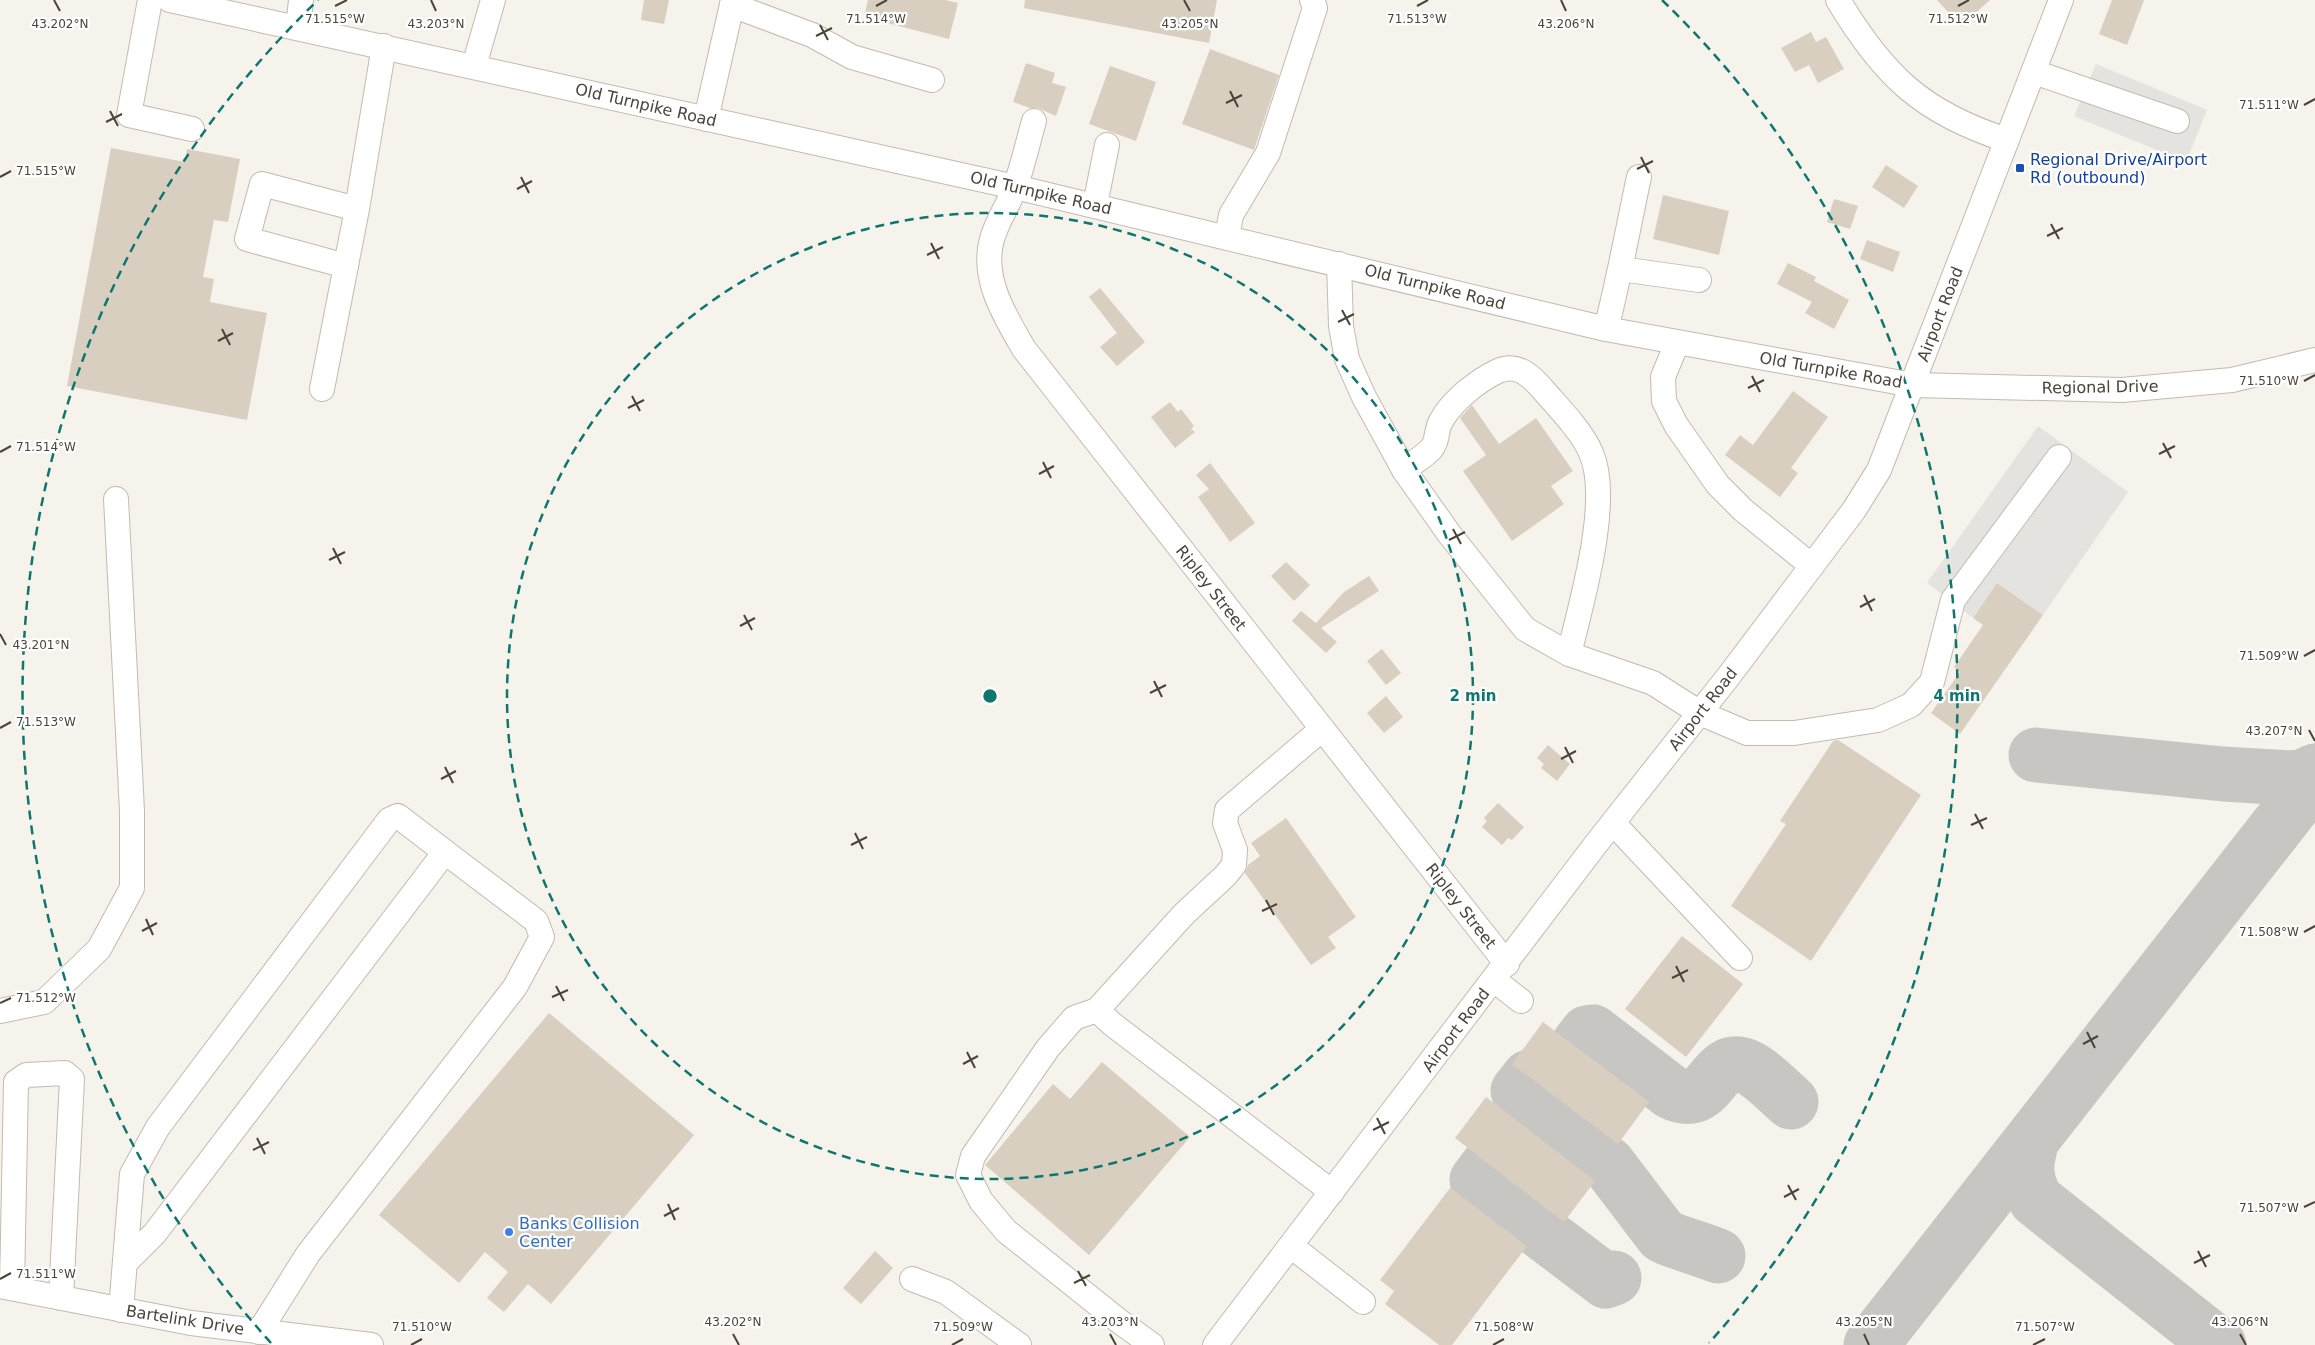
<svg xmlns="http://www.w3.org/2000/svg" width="2315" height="1345" font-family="'DejaVu Sans',sans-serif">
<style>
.parking{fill:#e5e3e0}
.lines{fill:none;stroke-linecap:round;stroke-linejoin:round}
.taxiway{stroke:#c8c6c3;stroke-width:55}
.building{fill:#d8cfc1}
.minor-casing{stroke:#c2bbae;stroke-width:26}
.minor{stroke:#fff;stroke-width:24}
.ticks{fill:none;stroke:#4b4439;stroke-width:2}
.ring{fill:none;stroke:#0f766e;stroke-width:2.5;stroke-dasharray:9 6}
.transit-dot{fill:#1a4fb4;stroke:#fff;stroke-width:2}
.shop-dot{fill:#3f7fe0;stroke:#fff;stroke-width:2}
.labels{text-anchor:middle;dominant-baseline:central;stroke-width:4.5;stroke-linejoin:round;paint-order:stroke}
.street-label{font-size:16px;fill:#4b4439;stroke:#fff}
.transit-label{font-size:16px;fill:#164399;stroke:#fff;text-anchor:start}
.shop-label{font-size:16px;fill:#366cbe;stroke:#fff;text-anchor:start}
.ticks-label{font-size:12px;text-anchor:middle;fill:#4b4439;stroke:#fff;stroke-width:4.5;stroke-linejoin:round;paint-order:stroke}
.centre{fill:#0f766e;stroke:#fff;stroke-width:2.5}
.ring-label{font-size:15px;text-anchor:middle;font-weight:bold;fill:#0f766e;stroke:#fff;stroke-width:4.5;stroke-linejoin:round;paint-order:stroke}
</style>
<rect width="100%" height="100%" fill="#f6f3ec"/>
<g class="parking">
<path d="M2096 64 2207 110 2186 162 2074 116Z"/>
<path d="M2038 426 2128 492 2043 615 1997 583 1973 618 1927 583Z"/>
</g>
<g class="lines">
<g class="taxiway">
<path d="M2036 755 2223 774 2290 778 2302 777 2315 771"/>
<path d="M1578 1045 1587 1033 1593 1032 1671 1092C1714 1113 1710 1052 1746 1066 1762 1073 1778 1091 1791 1102"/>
<path d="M1529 1077 1518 1091 1520 1096 1608 1164 1662 1235C1668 1240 1707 1251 1718 1256"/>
<path d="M2032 1140C2025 1164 2024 1177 2036 1200L2219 1345"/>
<path d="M1489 1164 1477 1180 1479 1185 1606 1281 1614 1278"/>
<path d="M1871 1345 2315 778"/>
</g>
</g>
<g class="building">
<path d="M644 0H669L664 24 641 20Z"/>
<path d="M868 0H945L958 3 949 39 864 17Z"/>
<path d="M1025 0H1217L1209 43 1024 8Z"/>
<path d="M1937 0H1990L1961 26Z"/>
<path d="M2112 0H2144L2127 45 2099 34Z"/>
<path d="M1811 32 1816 42 1826 37 1844 69 1818 83 1809 65 1795 72 1781 48Z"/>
<path d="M1210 49 1279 75 1254 150 1182 124Z"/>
<path d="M1026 63 1055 73 1052 83 1066 87 1056 116 1038 108H1030L1013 102Z"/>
<path d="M1110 66 1156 82 1136 141 1089 124Z"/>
<path d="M111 148 185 162 187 149 240 159 228 222 214 220 203 277 214 279 210 302 267 313 247 420 67 386Z"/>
<path d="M1886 165 1918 186 1904 208 1872 187Z"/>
<path d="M1663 195 1729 211 1719 255 1653 239Z"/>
<path d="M1834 199 1858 206 1850 229 1827 222Z"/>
<path d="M1867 240 1900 252 1893 272 1860 259Z"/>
<path d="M1788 263 1816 277 1814 281 1849 300 1834 329 1805 313 1812 302 1777 284Z"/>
<path d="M1100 288 1145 342 1117 366 1100 347 1117 333 1089 297Z"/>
<path d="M1793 391 1828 417 1791 468 1798 473 1780 497 1725 455 1740 435 1753 445Z"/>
<path d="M1170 402 1178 412 1181 409 1194 426 1191 429 1195 432 1175 448 1151 417Z"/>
<path d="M1472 405 1499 444 1536 418 1573 471 1551 486 1564 504 1512 541 1463 471 1486 455 1460 418Z"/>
<path d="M1210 463 1255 523 1230 542 1198 497 1209 489 1196 475Z"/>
<path d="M1286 562 1310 585 1294 601 1271 576Z"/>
<path d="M1369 576 1379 591 1321 628 1337 642 1326 653 1292 621 1301 611 1316 623 1344 592Z"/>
<path d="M1997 583 2043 615 1960 734 1931 713 1960 672 1954 667 1983 625 1973 618Z"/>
<path d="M1382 649 1401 673 1386 685 1367 661Z"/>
<path d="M1386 696 1403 717 1384 733 1367 713Z"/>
<path d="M1838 740 1921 795 1811 961 1731 906 1786 824 1780 821 1833 741Z"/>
<path d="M1548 745 1570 764 1557 781 1541 768 1544 764 1537 758Z"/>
<path d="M1498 803 1524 827 1512 840 1508 838 1502 845 1482 827 1487 821 1484 818Z"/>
<path d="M1286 818 1356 917 1328 937 1336 948 1311 965 1245 873 1248 865 1260 856 1251 843Z"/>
<path d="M1682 936 1743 984 1686 1057 1625 1009Z"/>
<path d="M549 1013 694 1135 551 1304 528 1284 504 1312 487 1298 508 1272 485 1252 459 1283 379 1215Z"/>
<path d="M1543 1022 1649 1102 1618 1144 1512 1064Z"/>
<path d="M1102 1062 1190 1137 1089 1255 985 1165 1053 1084 1070 1099Z"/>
<path d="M1486 1097 1595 1181 1564 1222 1455 1138Z"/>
<path d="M1450 1188 1527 1246 1452 1345H1439L1385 1304 1394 1291 1380 1280Z"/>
<path d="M875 1251 893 1268 861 1304 843 1288Z"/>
</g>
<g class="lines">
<g class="minor-casing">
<g id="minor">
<path d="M150 0 129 115 192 129"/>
<path d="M170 0 1015 187 1606 329 1913 385 2122 390 2232 380 2315 360"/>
<path d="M1838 0C1883 75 1922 113 2007 140"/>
<path d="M732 5 812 35 852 57 932 80"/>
<path d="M298 28 301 0"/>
<path d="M474 66 493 0"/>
<path d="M2034 72 2177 121"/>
<path d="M706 119 733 0"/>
<path d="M1034 121C1028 142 1023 165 1015 187 1009 204 997 221 992 239 981 279 1005 316 1024 349L1507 964"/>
<path d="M1095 205 1107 145"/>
<path d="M1227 237 1231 215 1268 153 1315 8 1312 0"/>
<path d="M1339 264 1341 326 1347 359 1364 397 1404 470 1450 535 1525 629 1569 654 1653 683 1700 713 1747 733H1794L1878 720 1911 705 1932 682 1953 600 2059 457"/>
<path d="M346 266 247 239 262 184 357 209"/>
<path d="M1621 269 1699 280"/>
<path d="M1606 329C1619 279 1628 228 1639 177"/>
<path d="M1677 343 1663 377 1664 401 1676 425 1718 485 1743 510 1812 566"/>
<path d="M322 389 357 209 384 46"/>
<path d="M1404 470C1412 463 1424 457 1431 449 1438 442 1436 429 1441 421 1452 401 1477 381 1498 371 1519 362 1533 378 1545 392 1560 409 1583 433 1591 453 1612 500 1581 604 1569 654"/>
<path d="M1613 823 1740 958"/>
<path d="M1494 980 1521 1001"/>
<path d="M1097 1010 1184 914 1225 876 1234 865 1235 850 1225 823 1227 810 1322 729"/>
<path d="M0 1011 44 1002 99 949 132 888V811L116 499"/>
<path d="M1291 1246 1363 1302"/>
<path d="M912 1279 946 1292 1019 1345"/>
<path d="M0 1286 191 1323 371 1345"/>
<path d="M12 1288 16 1082 26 1075 65 1073 72 1079 61 1298"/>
<path d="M121 1310 132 1174 158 1127 389 820 398 816 445 852 155 1233 125 1263"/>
<path d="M259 1332 308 1254 515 987 542 937 536 921 445 852"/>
<path d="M1152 1345 1119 1321 1006 1231 981 1201 968 1175 973 1156 1048 1048 1074 1018 1097 1010 1112 1024 1332 1192"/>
<path d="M1215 1345 1596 844 1728 677 1854 510 1879 470 2061 0"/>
</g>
</g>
<use href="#minor" class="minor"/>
</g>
<path class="ticks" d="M54 0 60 11M431 0 436 11M1184 0 1190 11M1561 0 1566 11M335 6 347 0M876 6 887 0M1417 6 1428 0M1958 6 1969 0M820 25 828 40M816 36 832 28M1230 91 1238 107M1226 103 1242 95M2304 105 2315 99M110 111 118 126M106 122 122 114M1641 157 1649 173M1637 169 1653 161M0 177 11 171M521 177 529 193M517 189 532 181M2051 224 2059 239M2047 236 2063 228M931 243 939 259M927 255 943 247M1342 310 1350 325M1338 322 1354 314M222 329 230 345M218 341 233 333M1752 376 1760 392M2304 381 2315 375M1748 388 1764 380M632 396 640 411M628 408 644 400M2163 443 2171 458M0 452 11 446M2159 454 2175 446M1043 462 1051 478M1039 474 1054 466M1453 529 1461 544M1449 540 1465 532M333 548 341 564M329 560 345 552M1864 595 1872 611M1860 607 1875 599M744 615 752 630M740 626 755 618M0 634 6 645M2304 656 2315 650M1154 681 1162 697M1150 693 1166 685M0 728 11 722M2309 730 2315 741M1565 747 1573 763M1561 759 1576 751M445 767 453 783M441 779 456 771M1975 814 1983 829M1971 825 1987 818M855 833 863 849M851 845 867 837M1266 900 1274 915M1262 911 1277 904M146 919 153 935M142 931 157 923M2304 932 2315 926M1676 966 1684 982M1672 978 1688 970M556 986 564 1001M552 997 568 990M0 1003 11 998M2087 1032 2095 1048M2083 1044 2098 1036M967 1052 975 1068M963 1064 978 1056M1377 1118 1385 1134M1373 1130 1389 1122M257 1138 265 1154M253 1150 269 1142M1788 1185 1796 1200M1784 1197 1799 1189M668 1204 675 1220M2304 1207 2315 1202M664 1216 679 1208M2198 1251 2206 1267M2194 1263 2210 1255M1078 1271 1086 1286M0 1279 11 1273M1074 1283 1090 1275M733 1334 739 1345M1110 1334 1116 1345M1864 1334 1869 1345M2240 1334 2246 1345M411 1345 422 1339M952 1345 963 1339M1493 1345 1504 1339M2033 1345 2045 1339"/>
<g class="ring">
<circle cx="990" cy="696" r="483"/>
<path d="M271 1343A967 967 0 0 1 318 0M1662 0A967 967 0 0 1 1709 1343"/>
</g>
<rect class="transit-dot" x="2015" y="163" width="10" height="10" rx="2.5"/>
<circle class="shop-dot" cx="509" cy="1232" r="5"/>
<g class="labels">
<g class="street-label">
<text transform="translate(646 105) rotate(13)">Old Turnpike Road</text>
<text transform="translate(1041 193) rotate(13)">Old Turnpike Road</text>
<text transform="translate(1435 287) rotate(14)">Old Turnpike Road</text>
<text transform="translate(1940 314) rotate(-69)">Airport Road</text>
<text transform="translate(1831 370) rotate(10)">Old Turnpike Road</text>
<text transform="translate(2100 387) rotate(-1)">Regional Drive</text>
<text transform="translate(1211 588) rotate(52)">Ripley Street</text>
<text transform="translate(1703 709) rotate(-52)">Airport Road</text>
<text transform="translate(1461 906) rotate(52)">Ripley Street</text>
<text transform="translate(1456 1030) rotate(-53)">Airport Road</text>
<text transform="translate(185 1320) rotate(9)">Bartelink Drive</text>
</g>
<g class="transit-label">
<text x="2030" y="159">Regional Drive/Airport<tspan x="2030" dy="18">Rd (outbound)</tspan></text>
</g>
<g class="shop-label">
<text x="519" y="1223">Banks Collision<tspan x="519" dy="18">Center</tspan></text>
</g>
</g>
<g class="ticks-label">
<text x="335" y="23">71.515°W</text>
<text x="876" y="23">71.514°W</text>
<text x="1417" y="23">71.513°W</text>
<text x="1958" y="23">71.512°W</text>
<text x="60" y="28">43.202°N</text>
<text x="436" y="28">43.203°N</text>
<text x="1190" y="28">43.205°N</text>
<text x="1566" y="28">43.206°N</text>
<text x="2269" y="109">71.511°W</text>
<text x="46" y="175">71.515°W</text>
<text x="2269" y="385">71.510°W</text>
<text x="46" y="451">71.514°W</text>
<text x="41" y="649">43.201°N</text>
<text x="2269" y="660">71.509°W</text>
<text x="46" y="726">71.513°W</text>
<text x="2274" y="735">43.207°N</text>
<text x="2269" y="936">71.508°W</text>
<text x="46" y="1002">71.512°W</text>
<text x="2269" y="1212">71.507°W</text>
<text x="46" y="1278">71.511°W</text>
<text x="733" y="1326">43.202°N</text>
<text x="1110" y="1326">43.203°N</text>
<text x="1864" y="1326">43.205°N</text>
<text x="2240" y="1326">43.206°N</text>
<text x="422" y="1331">71.510°W</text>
<text x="963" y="1331">71.509°W</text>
<text x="1504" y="1331">71.508°W</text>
<text x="2045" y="1331">71.507°W</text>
</g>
<circle cx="990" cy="696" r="8" class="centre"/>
<g class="ring-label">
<text x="1473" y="701">2 min</text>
<text x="1957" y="701">4 min</text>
</g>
</svg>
